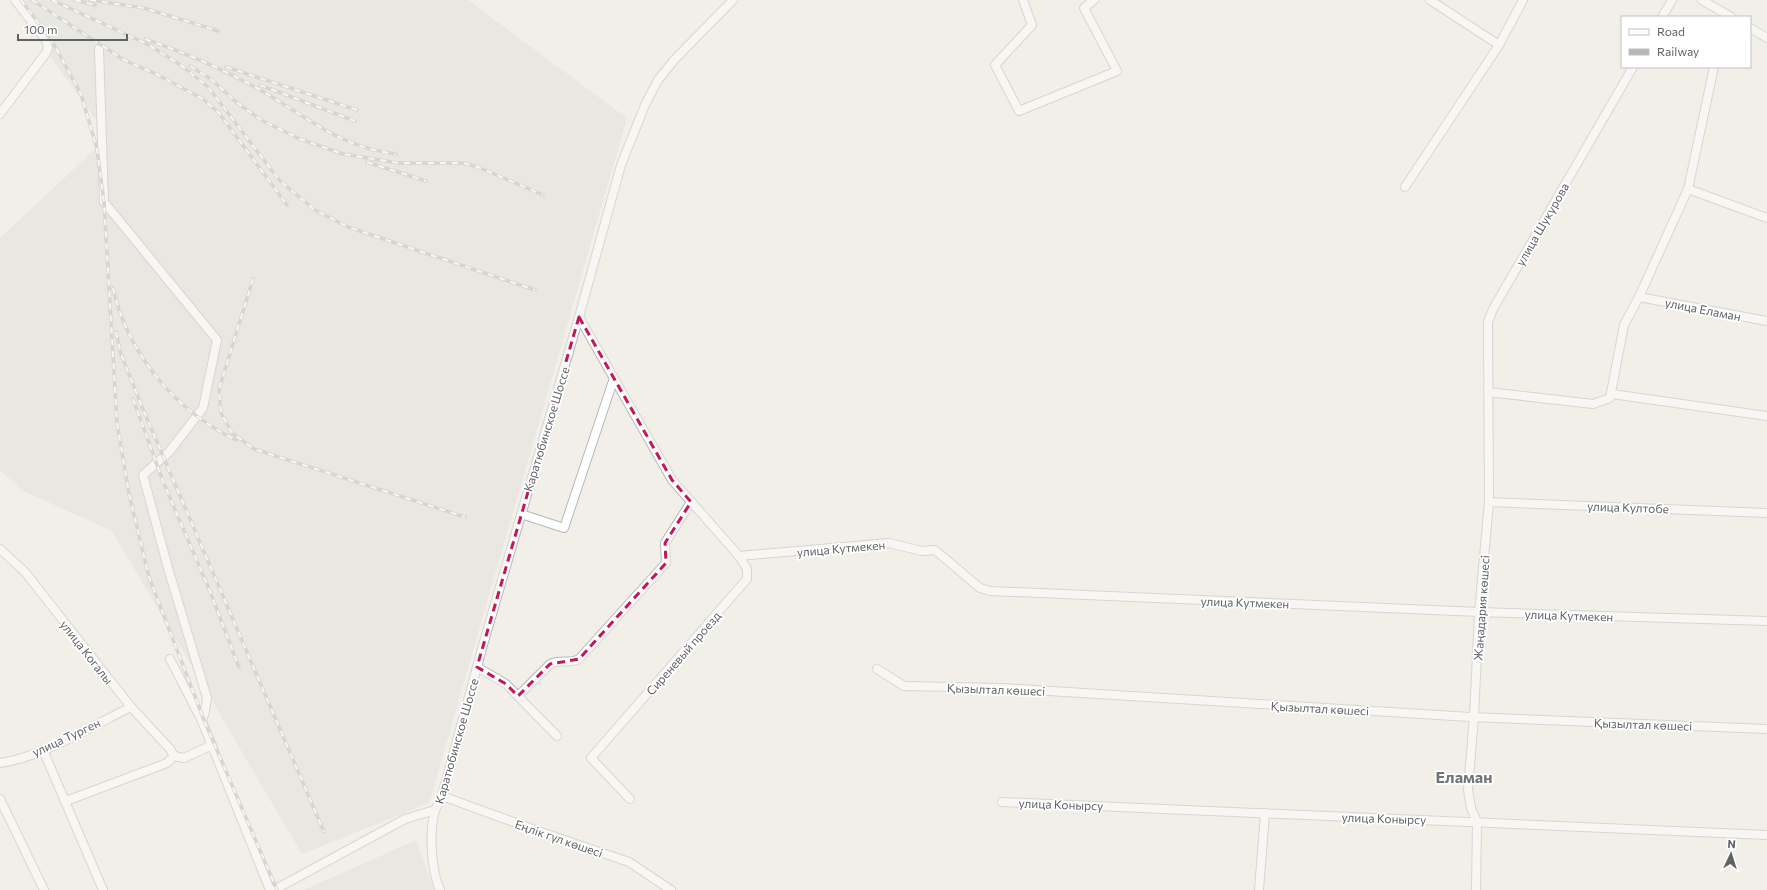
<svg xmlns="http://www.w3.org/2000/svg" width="1767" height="890" font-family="Commissioner,sans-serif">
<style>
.industrial{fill:#e0deda}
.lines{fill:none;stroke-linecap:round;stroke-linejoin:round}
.minor-casing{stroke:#b5b8bc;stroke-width:10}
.minor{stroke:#fff;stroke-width:8}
.rail-casing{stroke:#b6b7b8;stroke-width:3.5}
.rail{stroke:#fff;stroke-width:2;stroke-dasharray:6;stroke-linecap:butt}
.marked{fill:none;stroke:#c2185b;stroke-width:3;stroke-dasharray:8 5;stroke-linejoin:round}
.labels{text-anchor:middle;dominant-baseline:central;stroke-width:3.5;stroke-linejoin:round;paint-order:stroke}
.street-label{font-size:12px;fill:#5f6368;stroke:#fff}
.district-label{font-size:16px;font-weight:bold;fill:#70757a;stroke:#fff}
</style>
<rect width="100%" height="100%" fill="#f1efe8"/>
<g class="industrial">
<path d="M10 0H468L627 118 429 803 302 854 112 531 23 491 0 470V238L108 137Z"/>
<path d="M416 840 434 890H304Z"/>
</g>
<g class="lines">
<g class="minor-casing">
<g id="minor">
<path d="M1023 0 1032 25 995 65 1019 111 1117 71 1084 8 1094 0"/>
<path d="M1430 0 1499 45 1523 0"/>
<path d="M1702 0 1731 17"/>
<path d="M1662 17 1672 0"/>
<path d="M1750 28 1767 38"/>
<path d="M99 49 104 202 217 340 203 408 169 452 143 475 168 568 207 698 205 711 202 721"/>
<path d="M0 114 46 53 48 48 46 40 15 0"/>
<path d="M1405 187 1499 45"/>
<path d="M1688 189 1767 218"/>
<path d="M1639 297 1767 321"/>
<path d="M579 317 672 480 739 556 747 569V579L591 758 630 799"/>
<path d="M1488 392 1593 404 1610 398 1624 325 1639 297 1688 189 1714 67"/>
<path d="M1612 394 1767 416"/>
<path d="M1489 502 1767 513"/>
<path d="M521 514 564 528 614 378"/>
<path d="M0 549 25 572 131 707 170 749 174 756"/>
<path d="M739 556 889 543 922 551 935 550 980 588 990 591 1479 612 1767 621"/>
<path d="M170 659 202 721 270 890"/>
<path d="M477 667 506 684 557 736"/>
<path d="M877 669 904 686 1002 688 1470 717 1767 729"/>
<path d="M518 696 550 664C559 659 570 664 579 659L666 563 665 543 691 502"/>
<path d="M43 750 103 890"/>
<path d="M174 756 184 758 212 745"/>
<path d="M0 763C42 757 92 726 131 707"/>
<path d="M442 796 538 831 629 862 671 890"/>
<path d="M0 799 44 890"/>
<path d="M66 801 167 763 174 756"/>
<path d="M1002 802 1767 835"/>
<path d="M274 890 405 819 435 810"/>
<path d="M440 890C431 870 429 832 435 810 437 806 440 801 442 796L483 645 579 317 621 165 645 105 658 80 675 59 733 0"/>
<path d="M1259 890 1265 813"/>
<path d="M1476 890 1477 822 1471 808 1468 790 1474 717 1479 612 1489 502 1488 322 1493 309 1633 67"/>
</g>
</g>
<use href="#minor" class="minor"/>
<g class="rail-casing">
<g id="rail">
<path d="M21 0 52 41 81 94 97 149 104 202 117 423 129 494 149 577 204 720 277 890"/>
<path d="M32 0 124 60 156 74 203 99 219 113 287 205"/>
<path d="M52 0 149 45 182 66 208 87 280 181 315 210 348 227 535 290"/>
<path d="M75 0 95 5"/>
<path d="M90 0 144 8 218 31"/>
<path d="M145 39C186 53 225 70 262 91 309 118 339 147 396 154"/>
<path d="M190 66 212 80 236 102 261 120 300 139 343 154 398 163H463L478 167 543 195"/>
<path d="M226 67 357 110"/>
<path d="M260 85 355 121"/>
<path d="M367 162 426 181"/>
<path d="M253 279 219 389 221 413 232 433 254 449 465 517"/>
<path d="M113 288C128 355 176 411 236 440"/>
<path d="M116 332 121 354 142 407 324 832"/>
<path d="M133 399 164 484 209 589 239 667"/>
</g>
</g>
<use href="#rail" class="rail"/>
</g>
<path d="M0 0H1767V890H0ZM579 317 672 480 691 502 665 543 666 563 579 659 550 664 518 696 506 684 477 667Z" fill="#f1efe8" fill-opacity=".55" fill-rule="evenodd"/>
<path class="marked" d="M579 317 672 480 691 502 665 543 666 563 579 659 550 664 518 696 506 684 477 667Z"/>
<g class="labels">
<g class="street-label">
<text transform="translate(1542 224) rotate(-60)">улица Шукурова</text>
<text transform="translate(1703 309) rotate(11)">улица Еламан</text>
<text transform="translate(546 429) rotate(-73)">Каратюбинское Шоссе</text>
<text transform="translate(1628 507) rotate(2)">улица Култобе</text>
<text transform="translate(841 548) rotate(-5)">улица Кутмекен</text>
<text transform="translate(1245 602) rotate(2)">улица Кутмекен</text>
<text transform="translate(1481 608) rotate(-86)">Жаңадария көшесі</text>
<text transform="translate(1569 615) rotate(2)">улица Кутмекен</text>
<text transform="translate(87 652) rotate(52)">улица Когалы</text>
<text transform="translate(683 653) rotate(-49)">Сиреневый проезд</text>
<text transform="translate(996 689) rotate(2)">Қызылтал көшесі</text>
<text transform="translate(1320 708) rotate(3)">Қызылтал көшесі</text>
<text transform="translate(1643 724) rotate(2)">Қызылтал көшесі</text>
<text transform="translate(66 737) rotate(-25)">улица Турген</text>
<text transform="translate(456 741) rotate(-74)">Каратюбинское Шоссе</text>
<text transform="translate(1061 804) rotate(2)">улица Конырсу</text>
<text transform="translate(1384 818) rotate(2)">улица Конырсу</text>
<text transform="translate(559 838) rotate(19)">Еңлік гүл көшесі</text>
</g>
<g class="district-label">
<text x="1464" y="776">Еламан</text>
</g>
</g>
<rect x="1621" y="16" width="130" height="52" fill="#ffffff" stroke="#bfc1c3"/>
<rect x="1629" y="29" width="20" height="6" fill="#ffffff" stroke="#bfc1c3"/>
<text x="1657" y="36" font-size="12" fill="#5f6368">Road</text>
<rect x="1629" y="49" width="20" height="6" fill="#b6b7b8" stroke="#bfc1c3"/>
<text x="1657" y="56" font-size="12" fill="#5f6368">Railway</text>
<g transform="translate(1731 854) rotate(4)" stroke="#ffffff" stroke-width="3" paint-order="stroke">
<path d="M0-3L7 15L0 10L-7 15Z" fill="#5f6368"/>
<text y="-6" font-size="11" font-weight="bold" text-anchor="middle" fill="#5f6368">N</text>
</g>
<path d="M18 34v6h109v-6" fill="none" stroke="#5f6368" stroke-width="2"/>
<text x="24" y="34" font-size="12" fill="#5f6368" stroke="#ffffff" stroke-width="3" paint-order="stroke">100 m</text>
</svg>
